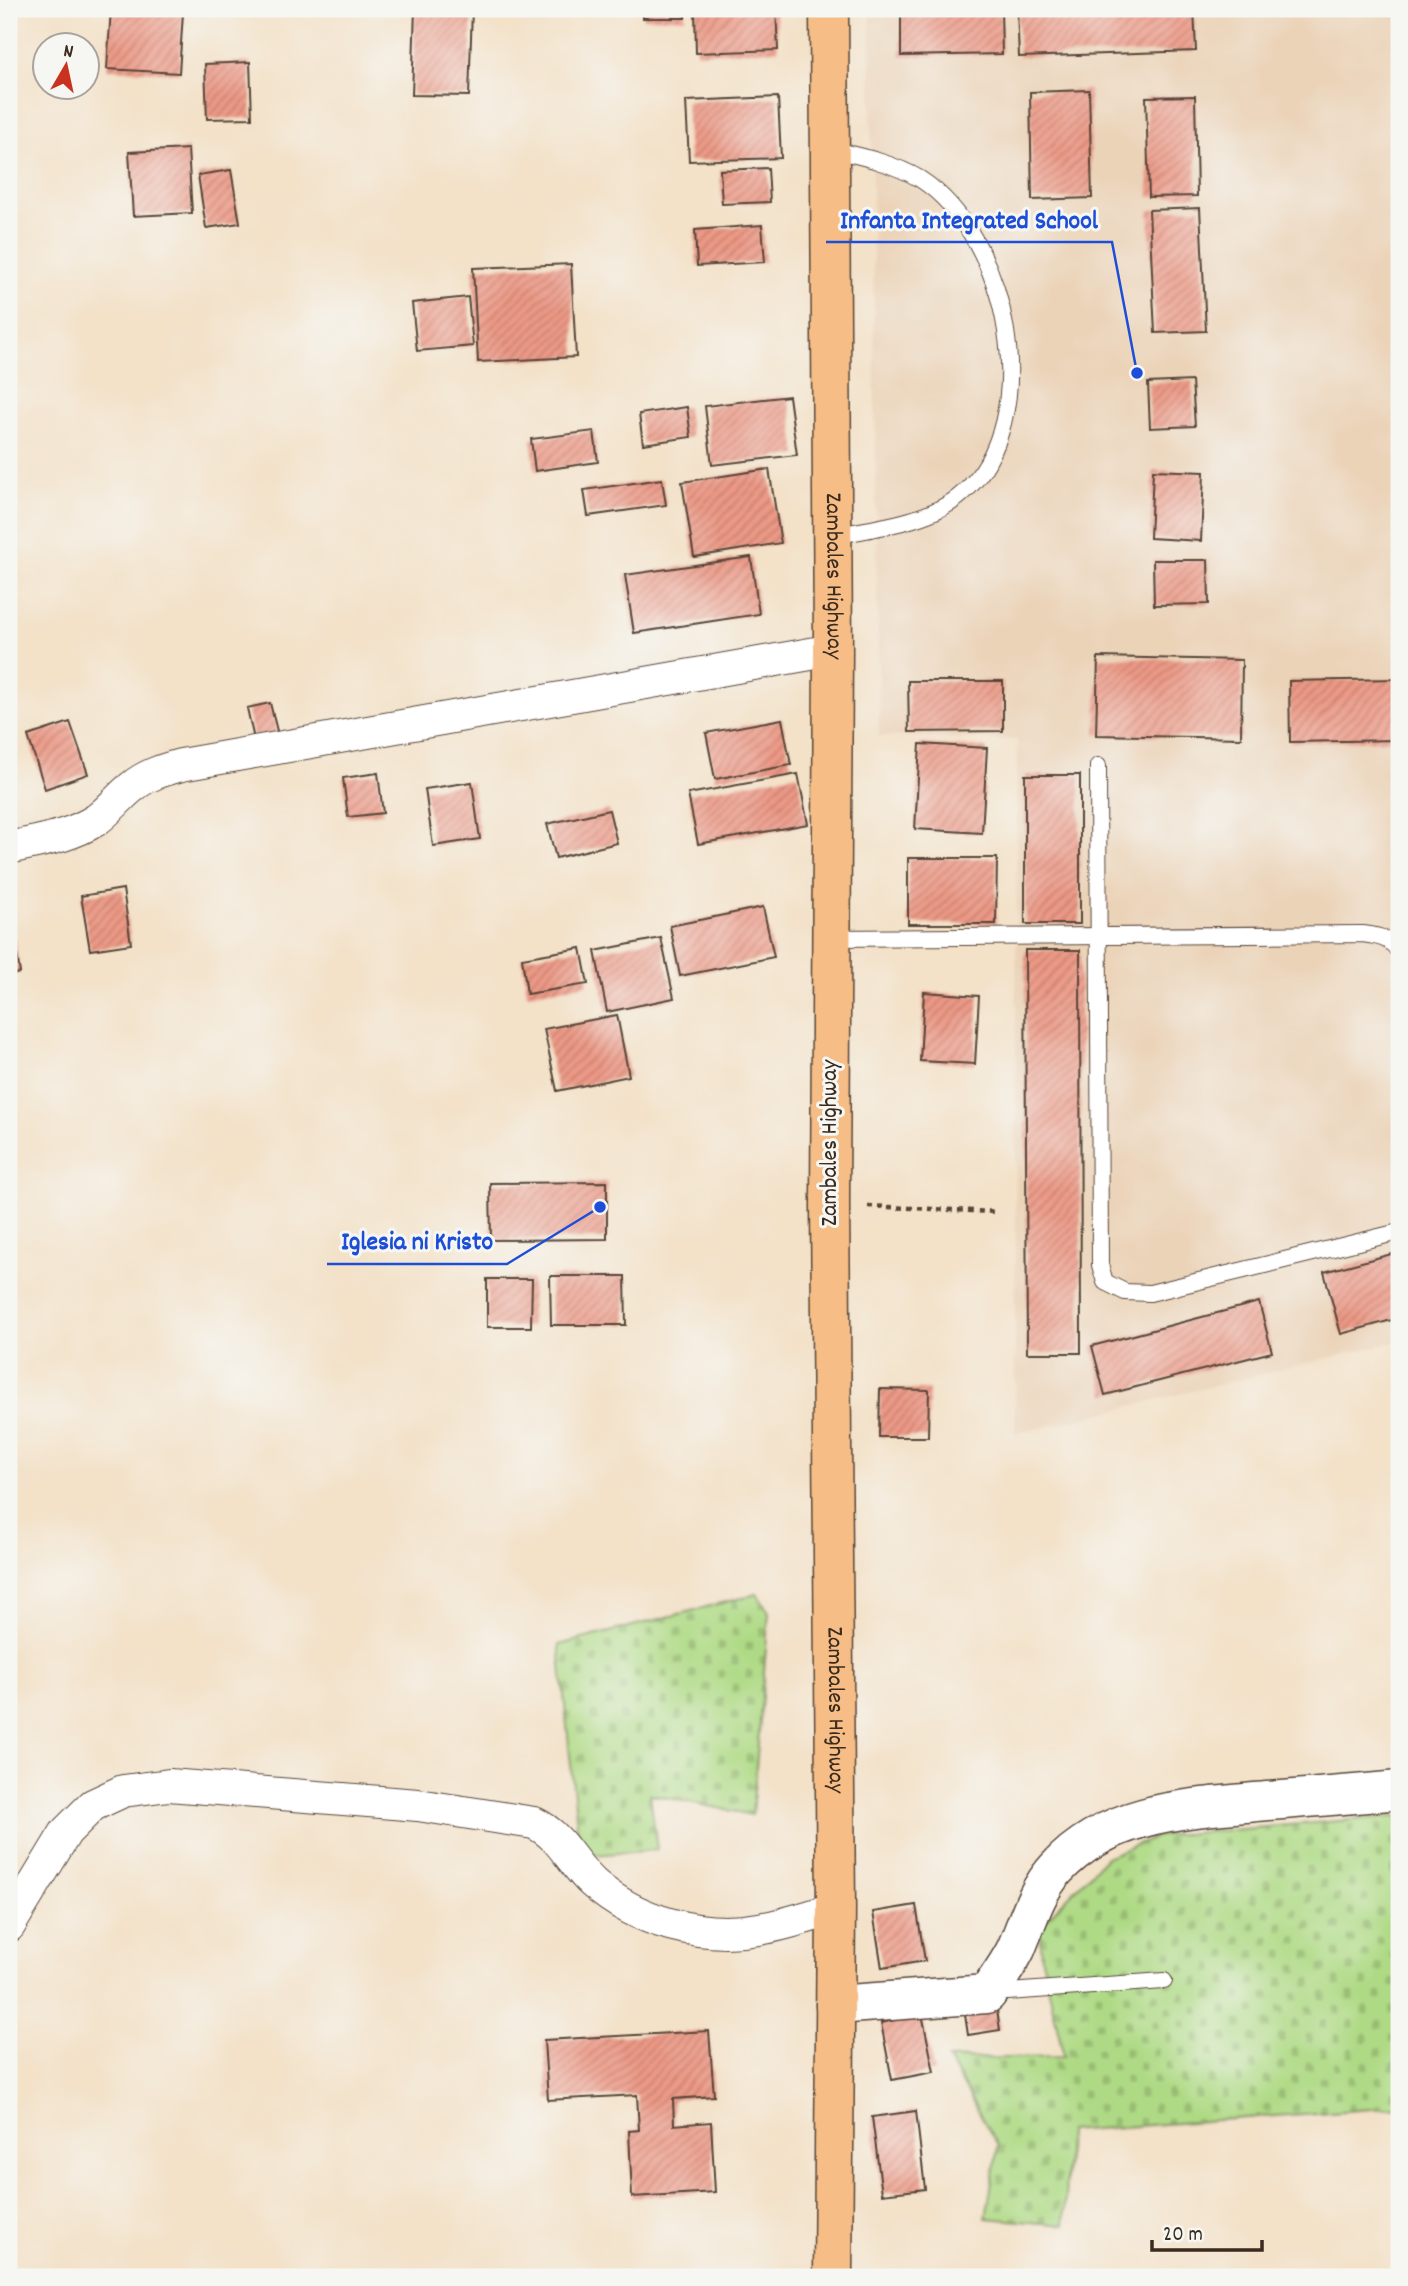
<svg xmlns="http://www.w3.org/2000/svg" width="1408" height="2286" font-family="Dekko,sans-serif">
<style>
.built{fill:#ebd3b8}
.cemetery{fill:url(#cemetery-stones);stroke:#758252;stroke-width:2}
.building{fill:url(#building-hatch)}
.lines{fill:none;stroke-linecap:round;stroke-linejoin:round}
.service-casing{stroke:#574538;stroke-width:18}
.minor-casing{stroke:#574538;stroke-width:34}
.tertiary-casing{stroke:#574538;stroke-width:41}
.primary-casing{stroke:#574538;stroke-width:41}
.path{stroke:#574538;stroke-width:4.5;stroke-dasharray:5 5;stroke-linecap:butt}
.service{stroke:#fff;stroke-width:16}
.minor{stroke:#fff;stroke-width:32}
.tertiary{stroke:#fff;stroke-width:38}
.primary{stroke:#f6be86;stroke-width:38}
.labels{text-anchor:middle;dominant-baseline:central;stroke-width:6;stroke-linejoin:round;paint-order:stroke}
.street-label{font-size:24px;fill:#3b2a1e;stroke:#f6f6f2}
.leader{fill:none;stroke:#1d4ed8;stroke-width:2.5}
.callout-dot{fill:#1d4ed8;stroke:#f6f6f2;stroke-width:2.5}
.callout-label{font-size:26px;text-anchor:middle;font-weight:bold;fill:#1d4ed8;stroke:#f6f6f2;stroke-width:6;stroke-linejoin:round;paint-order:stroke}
</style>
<defs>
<pattern id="cemetery-stones" width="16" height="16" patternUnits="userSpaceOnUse" patternTransform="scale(1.75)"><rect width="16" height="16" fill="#afda85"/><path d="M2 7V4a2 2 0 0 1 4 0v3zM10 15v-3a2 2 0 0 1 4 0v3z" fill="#97bb72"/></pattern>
<pattern id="building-hatch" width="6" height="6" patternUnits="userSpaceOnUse" patternTransform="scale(1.75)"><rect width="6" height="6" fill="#ed9986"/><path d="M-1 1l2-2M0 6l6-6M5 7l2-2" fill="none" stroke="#c17d6d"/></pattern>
</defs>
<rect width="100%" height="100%" fill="#f6f6f2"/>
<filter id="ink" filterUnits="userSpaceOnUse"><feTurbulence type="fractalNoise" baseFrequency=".0143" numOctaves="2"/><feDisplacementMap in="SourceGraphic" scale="14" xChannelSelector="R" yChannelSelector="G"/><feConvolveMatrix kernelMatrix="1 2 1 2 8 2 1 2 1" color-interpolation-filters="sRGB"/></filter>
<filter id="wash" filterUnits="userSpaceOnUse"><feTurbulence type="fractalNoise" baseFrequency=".00686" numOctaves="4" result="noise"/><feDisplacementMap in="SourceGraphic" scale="28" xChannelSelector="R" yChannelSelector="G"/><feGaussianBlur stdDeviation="1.57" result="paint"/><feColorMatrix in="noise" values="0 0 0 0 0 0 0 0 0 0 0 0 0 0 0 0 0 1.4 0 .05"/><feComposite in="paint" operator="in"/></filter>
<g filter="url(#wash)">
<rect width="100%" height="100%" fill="#f3e1c8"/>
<path class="built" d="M870 9H1399V1341L1015 1434 1017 740 879 736Z"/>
<g class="cemetery">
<path d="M757 1594 769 1612 752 1815 650 1794 657 1850 580 1856 559 1645Z"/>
<path d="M1399 1816V2107L1068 2131 1064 2225 986 2218 998 2146 948 2059 1064 2057 1042 1959 1040 1926 1106 1857 1157 1836Z"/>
</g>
<g id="blocks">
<g class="building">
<path d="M111 9 183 13 179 73 107 69Z"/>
<path d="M415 9H472L469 96 412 95Z"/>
<rect x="643" y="9" width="42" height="9"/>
<path d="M695 9H776L778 50 696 53Z"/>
<path d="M901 9H1001L1002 54 901 56Z"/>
<path d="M1017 9H1194L1196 51 1019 57Z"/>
<path d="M250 62 252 118 207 119 205 64Z"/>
<path d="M1089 90 1092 198 1032 200 1030 92Z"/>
<path d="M1195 96 1197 196 1149 197 1146 97Z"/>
<path d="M778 97 781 158 689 161 686 101Z"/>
<path d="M188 149 192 213 133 216 129 152Z"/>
<path d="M768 168 770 202 722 204 720 170Z"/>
<path d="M231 170 240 223 206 228 198 175Z"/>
<path d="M1200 208 1206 331 1155 333 1149 210Z"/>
<path d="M762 225 765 262 697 266 695 230Z"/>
<path d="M571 264 576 357 478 362 473 268Z"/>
<path d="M468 297 473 346 417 351 412 303Z"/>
<path d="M1192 381 1195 426 1150 428 1148 383Z"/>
<path d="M789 396 797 455 712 465 705 406Z"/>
<path d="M687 407 691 437 643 444 639 414Z"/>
<path d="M594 431 598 462 535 471 531 439Z"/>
<path d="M769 469 781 543 694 557 682 482Z"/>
<path d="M1153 470 1204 472 1201 541 1150 538Z"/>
<path d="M662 479 666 505 588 516 584 490Z"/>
<path d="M751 557 759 614 634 633 625 575Z"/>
<path d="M1153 560H1208L1209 604 1154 605Z"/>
<path d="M1098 657 1242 660 1241 738 1096 735Z"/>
<path d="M1399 679V740L1290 742 1289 681Z"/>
<path d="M908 681H1003V731L909 732Z"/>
<path d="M270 703 279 739 255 744 247 708Z"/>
<path d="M782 719 791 765 715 779 706 733Z"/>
<path d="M70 722 88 774 45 789 28 736Z"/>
<path d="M920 744 987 748 982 833 915 829Z"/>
<path d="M378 773 383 813 348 817 343 778Z"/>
<path d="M798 774 808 824 698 844 688 794Z"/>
<rect x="1025" y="775" width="55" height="149"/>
<path d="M472 782 480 839 433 846 425 789Z"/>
<path d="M609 810 617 843 556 858 547 824Z"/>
<path d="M908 858H997L996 924H908Z"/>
<path d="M123 889 131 944 90 950 81 896Z"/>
<path d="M763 907 774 957 680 976 670 926Z"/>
<path d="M9 937H14L20 973 9 975Z"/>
<path d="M661 938 674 998 607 1012 595 951Z"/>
<path d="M581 948 588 984 527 994 522 958Z"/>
<path d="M1025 950H1080L1081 1353H1027Z"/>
<path d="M924 992 979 996 975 1064 920 1061Z"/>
<path d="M617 1015 629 1076 557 1091 544 1029Z"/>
<path d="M607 1182V1239L491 1240 490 1183Z"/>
<path d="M1399 1252V1318L1341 1334 1324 1272Z"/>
<path d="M550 1276H625L626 1325H551Z"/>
<path d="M487 1279H532L531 1327H487Z"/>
<path d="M1259 1302 1272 1352 1105 1395 1092 1346Z"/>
<path d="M880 1389 929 1390 928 1437H879Z"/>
<path d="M916 1905 925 1961 882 1968 873 1912Z"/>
<path d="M995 1996 1000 2030 968 2035 963 2001Z"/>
<path d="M922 2014 934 2072 892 2080 881 2023Z"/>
<path d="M709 2031 714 2096 673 2099 674 2125 711 2122 715 2192 632 2197 629 2131 639 2130 637 2095 548 2100 544 2040Z"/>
<path d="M916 2111 925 2189 882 2194 872 2117Z"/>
</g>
</g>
</g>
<g filter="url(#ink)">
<use href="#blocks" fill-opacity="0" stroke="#574538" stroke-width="2"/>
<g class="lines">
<g class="service-casing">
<g id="service">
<path d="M830 149C860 156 893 163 920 179 1009 236 1046 420 962 494 931 522 873 528 833 536"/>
<path d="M1098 766 1100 1265 1105 1282 1125 1292 1150 1293 1399 1232"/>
<path d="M832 938 1363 934C1378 936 1391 938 1399 952"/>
<path d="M993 1993 1164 1981"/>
</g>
</g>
<g class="minor-casing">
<g id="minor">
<path d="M9 848C39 841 69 837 96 820 109 811 119 797 132 787 146 775 163 770 181 765L833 650"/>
<path d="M9 1926 66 1832 93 1805 123 1791 169 1785 418 1805 534 1823C562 1836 571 1863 593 1883 637 1922 701 1939 759 1929 785 1925 811 1916 836 1908"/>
</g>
</g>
<g class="tertiary-casing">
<path id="tertiary" d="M835 2005 987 1994C998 1979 1008 1965 1016 1949 1028 1921 1035 1892 1056 1869 1110 1809 1193 1808 1267 1801 1311 1798 1355 1794 1399 1790"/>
</g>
<g class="primary-casing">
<g id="primary">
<path id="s1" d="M829 9 833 650 830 1204 836 1908 833 2277"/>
</g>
</g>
<path class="path" d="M868 1206 996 1212"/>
<use href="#service" class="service"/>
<use href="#minor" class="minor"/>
<use href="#tertiary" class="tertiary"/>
<use href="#primary" class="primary"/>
</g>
</g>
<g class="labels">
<g class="street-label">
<text stroke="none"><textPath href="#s1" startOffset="567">Zambales Highway</textPath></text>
<text transform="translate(831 1143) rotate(-90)">Zambales Highway</text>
<text stroke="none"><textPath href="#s1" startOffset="1701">Zambales Highway</textPath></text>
</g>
</g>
<path class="leader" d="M1137 373L1112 242H826M600 1207L507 1264H327"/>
<g class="callout-dot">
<circle cx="1137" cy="373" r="7"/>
<circle cx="600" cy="1207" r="7"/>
</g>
<g class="callout-label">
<text x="969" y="228">Infanta Integrated School</text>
<text x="417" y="1249">Iglesia ni Kristo</text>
</g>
<rect width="1408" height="2286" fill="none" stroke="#f6f6f2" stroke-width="35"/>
<g transform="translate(66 66) rotate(9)"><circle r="33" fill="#f6f6f2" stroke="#aba49d" stroke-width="2"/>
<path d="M0-5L12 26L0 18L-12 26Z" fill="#c8321e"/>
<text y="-10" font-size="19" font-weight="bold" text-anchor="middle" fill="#3b2a1e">N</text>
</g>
<path d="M1152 2240v10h110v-10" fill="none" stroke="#3b2a1e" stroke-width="3.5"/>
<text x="1163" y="2240" font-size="21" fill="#3b2a1e" stroke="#f6f6f2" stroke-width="5" paint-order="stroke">20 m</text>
</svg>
